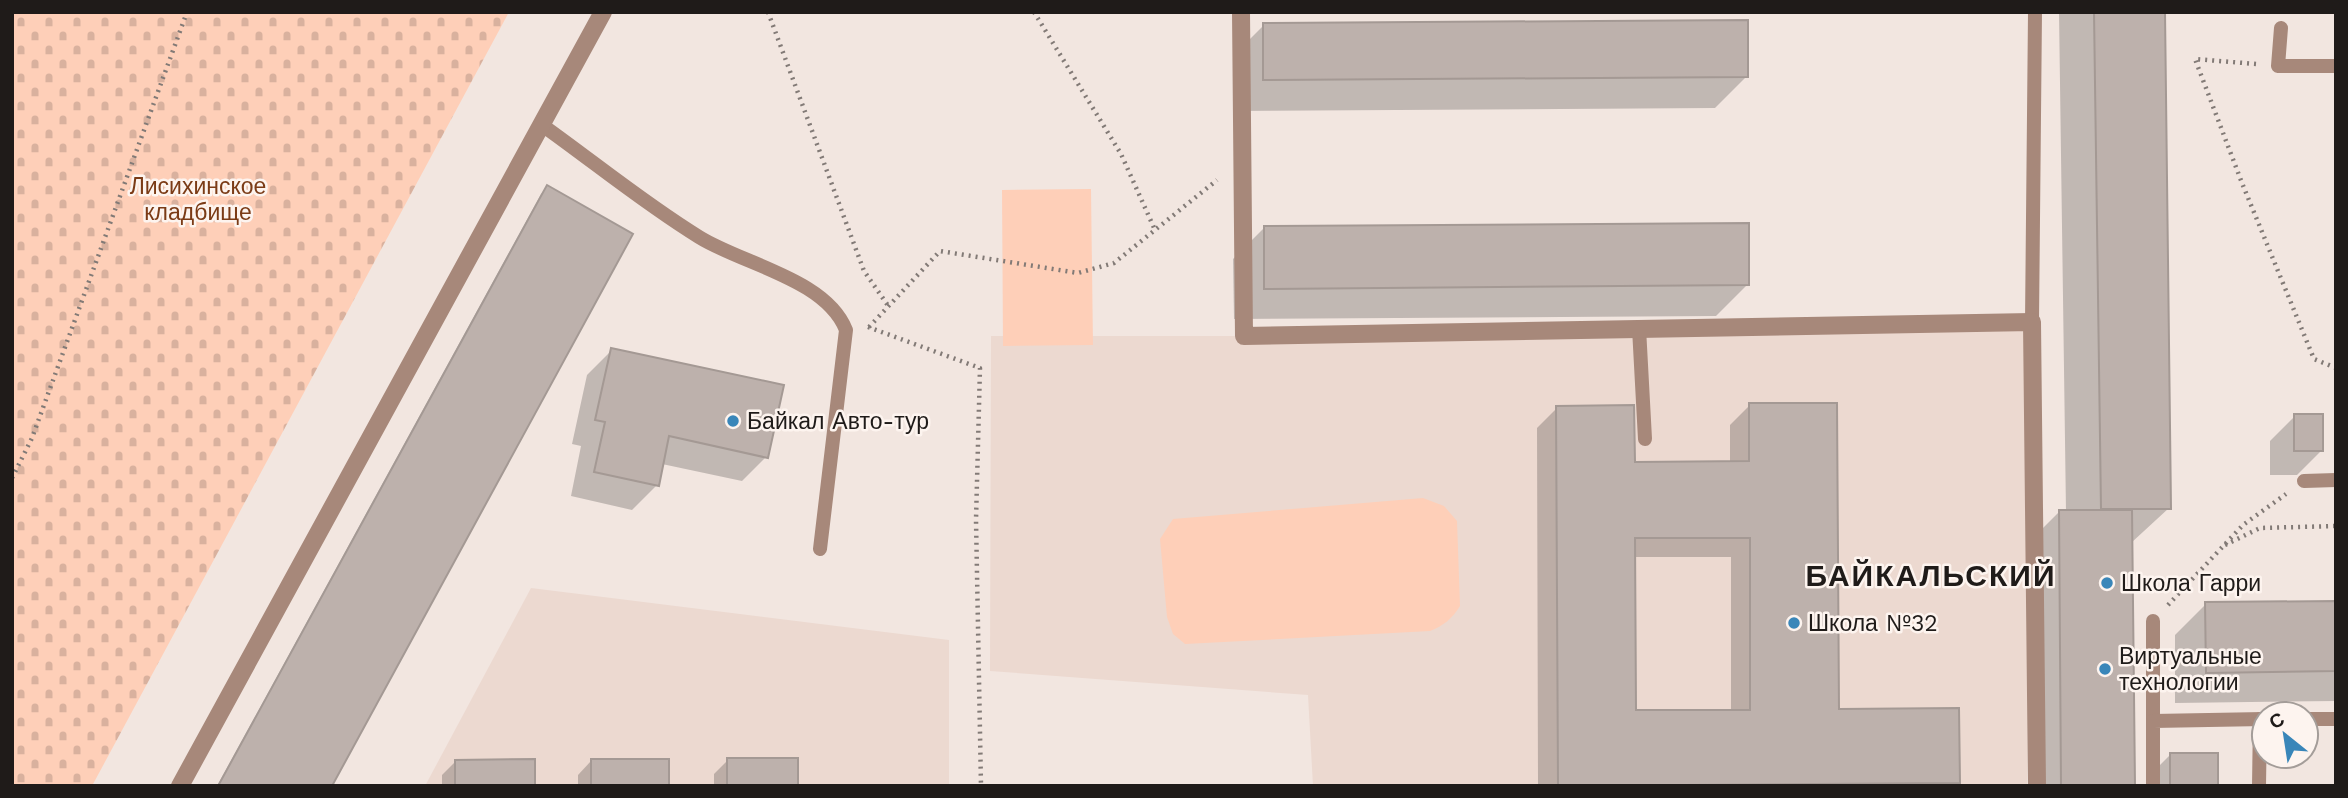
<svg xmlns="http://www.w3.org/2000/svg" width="2348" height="798" font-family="'Work Sans',sans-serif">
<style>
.built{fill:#ecd9d0}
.cemetery{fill:url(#cemetery-stones)}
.park{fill:#fecfb8}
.shadow{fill:#0003;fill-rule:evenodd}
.building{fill:#bdb1ac;stroke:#a49994;stroke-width:2;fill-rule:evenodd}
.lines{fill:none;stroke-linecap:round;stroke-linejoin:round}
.path{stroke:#827a76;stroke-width:4.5;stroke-dasharray:2 5;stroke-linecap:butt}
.service{stroke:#a7887a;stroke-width:14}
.minor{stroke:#a7887a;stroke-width:18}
.poi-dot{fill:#3986b9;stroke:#fdf4ef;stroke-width:2.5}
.labels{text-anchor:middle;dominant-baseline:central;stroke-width:5;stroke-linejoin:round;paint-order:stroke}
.park-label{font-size:23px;fill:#7b3b16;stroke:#fdf4ef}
.poi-label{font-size:23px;fill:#1f1b19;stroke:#fdf4ef;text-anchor:start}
.district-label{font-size:30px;font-weight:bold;letter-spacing:2px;fill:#1f1b19;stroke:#fdf4ef}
</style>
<defs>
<pattern id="cemetery-stones" width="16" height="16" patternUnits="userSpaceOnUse" patternTransform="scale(1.75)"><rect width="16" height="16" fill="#fecfb8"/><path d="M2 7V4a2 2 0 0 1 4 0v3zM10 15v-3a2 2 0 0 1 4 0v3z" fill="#d9b19e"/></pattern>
</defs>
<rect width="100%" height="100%" fill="#f2e6e0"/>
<g class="built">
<path d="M2032 322 2027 786H1313L1308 695 990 671 991 336H1244Z"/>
<path d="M531 588 949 640V786H425Z"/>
</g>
<path class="cemetery" d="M12 12H509L92 786H12Z"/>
<g class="park">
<path d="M1091 189 1093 345 1003 346 1002 190Z"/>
<path d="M1423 498 1444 506 1457 521 1460 606C1453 618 1443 626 1430 631L1185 644 1173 634 1167 617 1160 539 1173 519Z"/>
</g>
<g class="shadow">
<path d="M2059 12H2163L2169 508 2131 543 2133 786H2031L2028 543 2059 512H2066Z"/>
<path d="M1264 25 1746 77 1715 108 1233 111V56Z"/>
<path d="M547 187 330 786H217L541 194Z"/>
<path d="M1264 228 1747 285 1716 316 1234 319 1233 259Z"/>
<path d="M612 350 766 457 742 481 662 464 657 485 632 510 571 496 581 446 572 444 587 375Z"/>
<path d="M1750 405 1837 711 1958 782 1955 786H1538L1537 428 1557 408 1633 463H1730V425ZM1633 557H1731V712H1634Z"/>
<path d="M2295 416 2321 451 2297 475H2270V441Z"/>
<path d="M2336 602V701L2175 703V635L2206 604Z"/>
<path d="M2170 755 2216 786H2157L2156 769Z"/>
<path d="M728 760 796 786H714V774Z"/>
<path d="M456 761 533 786H442V775Z"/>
<path d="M591 761 667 786H578V775Z"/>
</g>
<g class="building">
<path d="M2094 12H2165L2171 509H2101Z"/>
<path d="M1748 20V77L1263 80V23Z"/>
<path d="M547 185 633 234 332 786H218Z"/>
<path d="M1749 223V285L1264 289V226Z"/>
<path d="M611 348 784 385 768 458 669 436 659 486 594 472 605 422 595 420Z"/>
<path d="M1749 403H1837L1839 709 1959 708 1960 783 1558 786 1556 406 1634 405 1635 462 1749 461ZM1635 538H1750V710H1636Z"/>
<rect x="2294" y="414" width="29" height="37"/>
<path d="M2059 510H2132L2135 786H2061Z"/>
<path d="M2336 601V671L2206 673 2205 602Z"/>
<rect x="2170" y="753" width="48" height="33"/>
<rect x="727" y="758" width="71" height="28"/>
<path d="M535 759V786H455V760Z"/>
<rect x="591" y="759" width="78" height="27"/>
</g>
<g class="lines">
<g class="path">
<path d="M768 12 864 271 889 307"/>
<path d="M1034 12 1121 154 1155 230"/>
<path d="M2256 64 2195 59 2242 183 2314 359 2336 368"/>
<path d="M868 327 980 368 976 520 981 786"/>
<path d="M869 327 940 251 1078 273 1114 263 1217 180"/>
<path d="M12 478 32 438 187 12"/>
<path d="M2225 545 2260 528 2336 526"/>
<path d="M2168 605 2243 525 2286 494"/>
</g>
<g class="service">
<path d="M2281 28 2278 66H2336"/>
<path d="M542 125C594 162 645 204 699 237 742 264 826 279 846 330L820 549"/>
<path d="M2032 322 2035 12"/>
<path d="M1639 328 1645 439"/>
<path d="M2304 481 2336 480"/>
<path d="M2306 719H2336"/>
<path d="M2153 721V621"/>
<path d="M2153 786V721L2264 719"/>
<path d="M2259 786 2260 719"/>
</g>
<g class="minor">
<path d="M1241 12 1244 336 2032 322 2037 786"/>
<path d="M180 786 603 12"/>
</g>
</g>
<g class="poi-dot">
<circle cx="733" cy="421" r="7"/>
<circle cx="2107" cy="583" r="7"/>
<circle cx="1794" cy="623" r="7"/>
<circle cx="2105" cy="669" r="7"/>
</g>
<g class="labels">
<g class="park-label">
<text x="198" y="186">Лисихинское<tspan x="198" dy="26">кладбище</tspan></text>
</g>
<g class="poi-label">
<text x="747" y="421">Байкал Авто-тур</text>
<text x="2121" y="583">Школа Гарри</text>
<text x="1808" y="623">Школа №32</text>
<text x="2119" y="656">Виртуальные<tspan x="2119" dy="26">технологии</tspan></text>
</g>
<g class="district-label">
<text x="1931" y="575">БАЙКАЛЬСКИЙ</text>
</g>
</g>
<rect width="2348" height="798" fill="none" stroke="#1f1b19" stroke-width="28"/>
<g transform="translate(2285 735) rotate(330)"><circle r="33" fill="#fdf4ef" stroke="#a49d99" stroke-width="2"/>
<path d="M0-5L12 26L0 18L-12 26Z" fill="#3986b9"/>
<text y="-10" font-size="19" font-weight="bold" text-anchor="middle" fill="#1f1b19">С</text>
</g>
</svg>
